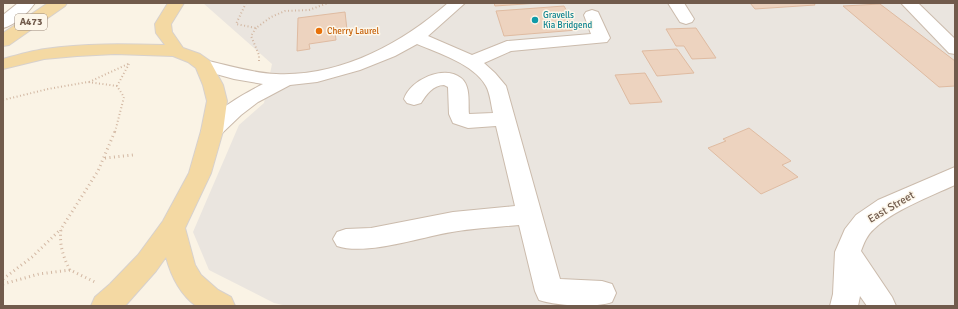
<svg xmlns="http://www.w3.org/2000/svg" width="958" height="309" font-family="Signika,sans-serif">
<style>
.industrial{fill:#eae5df}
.building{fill:#edd3bf;stroke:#dfbba1}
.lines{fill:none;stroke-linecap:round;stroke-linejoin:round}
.minor-casing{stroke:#cbbbac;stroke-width:2}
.major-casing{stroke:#d7d1cd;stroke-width:2}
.path-far1{stroke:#d2b7a2;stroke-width:2;stroke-dasharray:1 2.5;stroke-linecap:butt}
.path{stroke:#d2b7a2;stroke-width:3;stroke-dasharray:1 3.5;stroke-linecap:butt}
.minor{fill:#fff;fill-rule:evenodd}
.major{fill:#f4d9a3;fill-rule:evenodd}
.culture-dot{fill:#0f9aa8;stroke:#fdf7eb;stroke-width:1.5}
.food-dot{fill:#e8710a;stroke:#fdf7eb;stroke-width:1.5}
.labels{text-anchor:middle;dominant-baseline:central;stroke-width:3;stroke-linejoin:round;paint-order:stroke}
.far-culture-label{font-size:9px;fill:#0d838f;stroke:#fdf7eb;text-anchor:start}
.far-food-label{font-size:9px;fill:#c56008;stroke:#fdf7eb;text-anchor:start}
.shield{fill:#fdf7eb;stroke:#9b8a7c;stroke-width:1}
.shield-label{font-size:10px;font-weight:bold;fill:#715b4c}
.street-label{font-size:11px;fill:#715b4c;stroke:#fdf7eb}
</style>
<rect width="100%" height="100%" fill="#faf3e5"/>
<path class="industrial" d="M203 3H955V306H287L274 303 209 270 193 232 239 125 264 103 272 64Z"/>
<g class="building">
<path d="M494 3H540L495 6Z"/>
<path d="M750 3H814L815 5 755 9Z"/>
<path d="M880 4 955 61V86L939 87 843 6Z"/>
<path d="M564 6 577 30 504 36 496 11Z"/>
<path d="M345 12 347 30 335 32 336 40 309 44 310 49 297 51 298 18Z"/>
<path d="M696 28 716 58 692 59 684 46H676L666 29Z"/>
<path d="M677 49 694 73 657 76 642 51Z"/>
<path d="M645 73 662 102 630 104 615 75Z"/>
<path d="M749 128 791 161 782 165 798 177 761 194 708 148 726 141 723 139Z"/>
</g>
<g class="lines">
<g class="minor-casing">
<g id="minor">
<path d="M18 3H35C28 13 15 25 3 28V15Z"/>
<path d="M448 3H465L428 36 472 55 507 41 591 34 584 15 586 12 592 10 598 12 610 38 607 42 511 51 484 63 495 73 506 86 560 279 602 281 612 284 616 293 612 302C596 308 556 306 539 300L535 291 519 225C497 227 474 228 452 232 421 237 366 256 337 246L333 239 337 232 346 229 371 228 453 212 515 206 496 126 468 128 453 123 449 114 448 87 444 85C433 85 426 95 421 103L414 105 407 103 404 99C410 80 444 64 461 78 471 86 468 103 469 114L493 113C491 104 490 93 486 86 474 64 438 53 417 44L395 56 360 70 317 82 290 85 258 102 241 115 219 136 212 138 205 136 201 131C214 110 242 95 263 84L234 79 198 69 195 65 198 61 204 60C228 65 251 73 276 74 340 77 401 44 448 3Z"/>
<path d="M668 3H684L694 19 692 22 686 24 680 22Z"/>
<path d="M901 3H918L955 39V54L949 53Z"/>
<path d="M955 167V185C931 196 892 211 874 229 867 235 864 243 861 251L892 297 896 306H867L860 296 858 306H830L833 294 835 252 845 229 856 215 878 200Z"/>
</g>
</g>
<g class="major-casing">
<g id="major">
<path d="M48 3H67L65 6 9 45 3 46V33Z"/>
<path d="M168 3H184L171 24 172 32 183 48 200 54 210 61 223 85 227 101 223 131 211 173 185 228 195 265 201 275 218 290 231 297 235 306H196C180 294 171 276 166 257L156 271 125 306H91L95 297 110 284 138 255 163 221 189 173 201 131 207 101 203 85 196 68 188 62 173 56 115 54 77 56 44 59 3 69V59C17 55 31 51 45 49 85 43 125 44 165 45L156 33 155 24Z"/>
</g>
</g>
<g class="path-far1">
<path d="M246 3 236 24 256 28 271 17 285 11 309 10 328 3"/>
<path d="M256 28 251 36 259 55V63"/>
<path d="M89 82 128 64"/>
<path d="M3 100 48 89 88 82 117 86"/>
<path d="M115 132 124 97 117 86 129 64"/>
</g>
<g class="path">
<path d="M105 158 133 155"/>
<path d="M70 270C63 257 59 244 61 229L98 171 115 131"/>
<path d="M3 279 32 257 61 229"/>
<path d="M3 284 39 274 70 270 97 283"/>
</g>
<use href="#minor" class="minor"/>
<use href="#major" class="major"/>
</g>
<circle class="culture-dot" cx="535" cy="20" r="4"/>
<circle class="food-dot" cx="319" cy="31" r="4"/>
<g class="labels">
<g class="far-culture-label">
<text x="543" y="15">Gravells<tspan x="543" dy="10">Kia Bridgend</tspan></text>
</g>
<g class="far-food-label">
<text x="327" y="31">Cherry Laurel</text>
</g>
<rect class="shield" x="15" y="14" width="32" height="16" rx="3"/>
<g class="shield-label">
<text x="31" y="22">A473</text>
</g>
<g class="street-label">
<text transform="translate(891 207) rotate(-30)">East Street</text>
</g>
</g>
<rect width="958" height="309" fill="none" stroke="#715b4c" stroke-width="8"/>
</svg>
